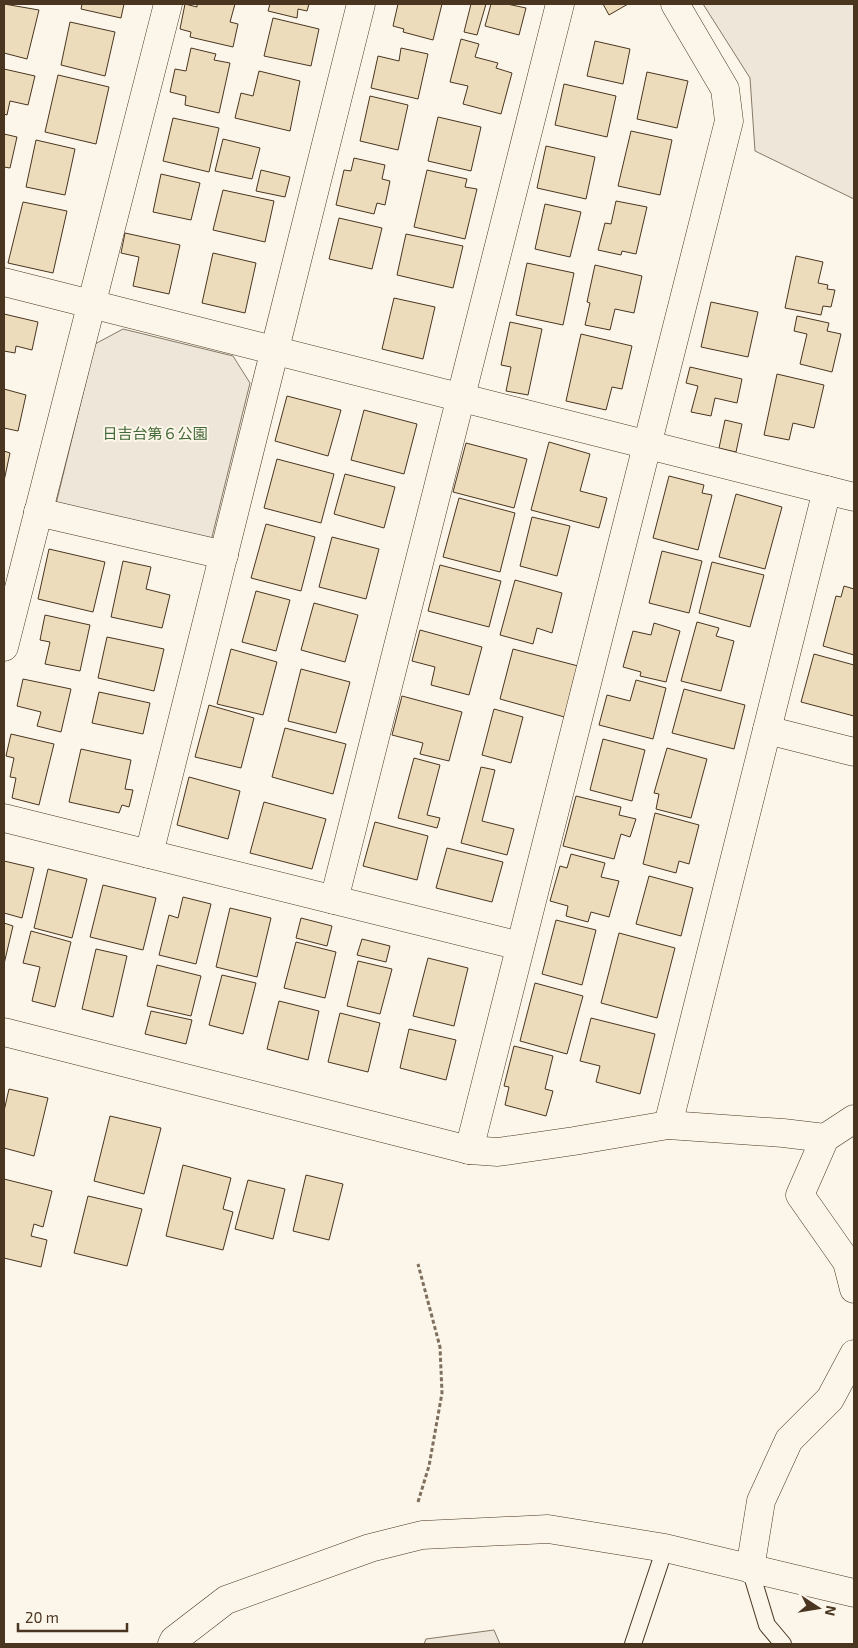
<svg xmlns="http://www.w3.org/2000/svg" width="858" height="1648" font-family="'Exo 2','Noto Sans JP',sans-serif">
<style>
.green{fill:#ede6d9;stroke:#887966}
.building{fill:#ecdcbc;stroke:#4a3520}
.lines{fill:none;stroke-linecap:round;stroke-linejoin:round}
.lane-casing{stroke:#4a3520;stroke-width:18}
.street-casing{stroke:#4a3520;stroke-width:29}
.path{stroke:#7f6f5c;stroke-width:3;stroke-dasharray:4 2.5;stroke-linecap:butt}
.lane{stroke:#fbf6e9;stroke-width:16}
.street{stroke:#fbf6e9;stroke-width:28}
.labels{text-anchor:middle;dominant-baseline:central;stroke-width:4;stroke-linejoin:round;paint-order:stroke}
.park-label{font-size:15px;fill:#436837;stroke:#fbf6e9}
</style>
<rect width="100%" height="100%" fill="#fbf6e9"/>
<g class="green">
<path d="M703 4H854V199L755 151 750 78Z"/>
<path d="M123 329 233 356 250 383 210 545 56 504 95 344Z"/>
<path d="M494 1630 500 1644H424L426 1639Z"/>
</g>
<g class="building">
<path d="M4 4 39 10 27 59 4 53Z"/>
<path d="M82 4H124L121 18 81 9Z"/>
<path d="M185 4 197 7V4H235L230 22 238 24 233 47 190 37 191 32 180 29Z"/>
<path d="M270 4H309L307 11 298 9 297 18 268 11Z"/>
<path d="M398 4H442L433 40 403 32 404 29 393 26Z"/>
<path d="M471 4H486L477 35 464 32Z"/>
<path d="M491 4H507L526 8 519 35 485 26Z"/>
<path d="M603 4H628L609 15Z"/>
<path d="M273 18 319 29 311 66 264 56Z"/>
<path d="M70 22 115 32 105 76 61 65Z"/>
<path d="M461 39 479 44 475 57 498 63 496 68 512 73 501 114 463 104 468 86 450 82Z"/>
<path d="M595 41 630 49 623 84 587 76Z"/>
<path d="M191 48 216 54 214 60 230 63 219 113 185 105 186 96 170 92 175 69 186 71Z"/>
<path d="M401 48 428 54 418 99 371 88 378 56 399 61Z"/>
<path d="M4 69 35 76 28 105 10 101 7 115 4 114Z"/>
<path d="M259 71 300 81 290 131 235 118 241 93 253 96Z"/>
<path d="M647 72 688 81 677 128 637 119Z"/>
<path d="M58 75 109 87 96 144 45 132Z"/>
<path d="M564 84 616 96 607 137 555 125Z"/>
<path d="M370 96 408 105 398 150 360 141Z"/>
<path d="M438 117 481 127 471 171 428 161Z"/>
<path d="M173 118 219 128 209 172 163 161Z"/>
<path d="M631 131 672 140 660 195 618 186Z"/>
<path d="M4 134 17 137 10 168 4 167Z"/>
<path d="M223 139 260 148 252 179 215 171Z"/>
<path d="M36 140 75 149 65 195 26 187Z"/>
<path d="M546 146 595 157 586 199 537 188Z"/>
<path d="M354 158 385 165 382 179 390 181 385 205 377 203 374 214 336 205 344 170 351 171Z"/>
<path d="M261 170 290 177 285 197 256 191Z"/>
<path d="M427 170 467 179 465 187 477 189 465 239 414 227Z"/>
<path d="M161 174 200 183 191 220 153 212Z"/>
<path d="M223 190 274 201 265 242 213 230Z"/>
<path d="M616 201 647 207 636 254 622 251 621 255 598 250 605 223 611 224Z"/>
<path d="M23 202 67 211 53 273 8 263Z"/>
<path d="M545 204 581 212 570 257 535 249Z"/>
<path d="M339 218 382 228 372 269 329 259Z"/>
<path d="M125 233 180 245 169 294 133 286 139 257 121 253Z"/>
<path d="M406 234 463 246 453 288 397 275Z"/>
<path d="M213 253 256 263 245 313 202 303Z"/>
<path d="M796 256 823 262 818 283 828 285 827 289 835 290 831 307 823 306 821 315 785 308Z"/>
<path d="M527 263 574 273 563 325 516 315Z"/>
<path d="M595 265 642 276 634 313 615 309 610 330 585 325 590 303 587 302Z"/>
<path d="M394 298 435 307 423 359 382 349Z"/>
<path d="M711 302 758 312 748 357 701 347Z"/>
<path d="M4 314 38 322 32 350 16 346 15 353 4 351Z"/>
<path d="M797 316 829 323 827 331 841 334 832 372 800 364 807 334 794 331Z"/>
<path d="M510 322 542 329 528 395 506 391 511 367 501 365Z"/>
<path d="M581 334 632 346 622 389 612 387 606 410 566 401Z"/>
<path d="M690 367 742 379 737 403 715 398 711 416 691 412 698 386 686 383Z"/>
<path d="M777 374 824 385 814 428 793 423 789 440 764 435Z"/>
<path d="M4 389 26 395 18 431 4 428Z"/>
<path d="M287 396 341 410 328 456 275 441Z"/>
<path d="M364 410 417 424 404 474 351 460Z"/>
<path d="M725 420 742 424 736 452 719 448Z"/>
<path d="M549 442 590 454 580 491 607 498 599 528 531 510Z"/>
<path d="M466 443 527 459 514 508 453 492Z"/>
<path d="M4 451 10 453 4 481Z"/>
<path d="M277 459 334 474 321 523 264 508Z"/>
<path d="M345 474 395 487 384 528 334 514Z"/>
<path d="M669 476 704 485 702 493 712 495 698 550 653 538Z"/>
<path d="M736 494 782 507 765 569 719 557Z"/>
<path d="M459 498 515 513 500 572 443 557Z"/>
<path d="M532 517 570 526 557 576 520 566Z"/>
<path d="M266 524 315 537 301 591 251 578Z"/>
<path d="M332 537 379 549 366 599 319 587Z"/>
<path d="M49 549 105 562 93 612 38 599Z"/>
<path d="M662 551 702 561 689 613 649 603Z"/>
<path d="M123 561 151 567 146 589 170 595 162 628 111 617Z"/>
<path d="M712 562 764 575 750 627 699 613Z"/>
<path d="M440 565 501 581 489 627 428 611Z"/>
<path d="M515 580 562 593 552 633 537 628 533 644 500 635Z"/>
<path d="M844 586 854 589V655L823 646 836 596 841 597Z"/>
<path d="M256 591 290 600 276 651 242 642Z"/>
<path d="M314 603 358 615 345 662 301 650Z"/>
<path d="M45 615 90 625 80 671 45 664 50 642 40 640Z"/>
<path d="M697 622 719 628 716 636 734 641 721 691 681 681Z"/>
<path d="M654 623 680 631 666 682 640 676 641 672 623 667 633 631 651 635Z"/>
<path d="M420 630 482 647 469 695 431 685 435 667 412 661Z"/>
<path d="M107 637 164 649 154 691 98 678Z"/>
<path d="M231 649 277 662 263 715 217 704Z"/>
<path d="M513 649 582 667 568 718 500 699Z"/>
<path d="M814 654 854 665V716L801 702Z"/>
<path d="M301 669 350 682 336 733 288 721Z"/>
<path d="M23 679 71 689 61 732 37 726 41 712 17 706Z"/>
<path d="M636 680 666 688 653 739 599 725 607 695 630 701Z"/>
<path d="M684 689 745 705 734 749 672 733Z"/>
<path d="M99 692 150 703 143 734 92 723Z"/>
<path d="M402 696 462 712 449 761 420 754 423 743 392 735Z"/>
<path d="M209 705 254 718 241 768 195 757Z"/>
<path d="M494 709 523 717 511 763 482 755Z"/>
<path d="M285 728 346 744 333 794 272 777Z"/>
<path d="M11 734 54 744 39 805 12 798 16 778 10 777 14 758 6 756Z"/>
<path d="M603 739 645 750 632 801 590 790Z"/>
<path d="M667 748 707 759 691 818 656 809 659 794 654 793Z"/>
<path d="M81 749 131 760 125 789 133 790 129 807 122 805 119 813 69 802Z"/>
<path d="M414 758 440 765 427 815 440 818 437 828 398 818Z"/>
<path d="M481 767 495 770 482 821 514 829 507 855 461 843Z"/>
<path d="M189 777 240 791 228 839 177 825Z"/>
<path d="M576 796 621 807 619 815 636 819 630 837 621 834 614 859 563 846Z"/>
<path d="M264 802 326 819 312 869 250 853Z"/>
<path d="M655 813 699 825 689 864 679 861 676 873 643 864Z"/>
<path d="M375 822 428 836 417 880 363 866Z"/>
<path d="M447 848 503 862 492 902 436 888Z"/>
<path d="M571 854 605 863 601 877 619 881 609 917 591 912 588 922 566 916 568 906 550 901 560 866 567 868Z"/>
<path d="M4 861 34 868 22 918 4 913Z"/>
<path d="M48 869 87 879 72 938 34 928Z"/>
<path d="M649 876 693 888 681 936 636 924Z"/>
<path d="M103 885 156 898 143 950 90 937Z"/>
<path d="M183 897 211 904 196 964 159 955 169 915 178 918Z"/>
<path d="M230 908 271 918 257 977 216 967Z"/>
<path d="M301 918 332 926 327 946 296 938Z"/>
<path d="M556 920 596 930 582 985 542 974Z"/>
<path d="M4 923 13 926 4 964Z"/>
<path d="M31 931 71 942 55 1007 32 1001 40 967 23 963Z"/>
<path d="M619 933 675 948 657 1018 601 1003Z"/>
<path d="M362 939 390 946 386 962 357 955Z"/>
<path d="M296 942 336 952 325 998 284 988Z"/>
<path d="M96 949 127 956 113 1017 82 1009Z"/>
<path d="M428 958 468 968 454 1026 413 1016Z"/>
<path d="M358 961 392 969 380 1014 347 1006Z"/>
<path d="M157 965 201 976 191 1016 147 1006Z"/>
<path d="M222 975 256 983 243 1034 209 1025Z"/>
<path d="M535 983 583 996 567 1054 520 1041Z"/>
<path d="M279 1001 319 1011 308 1060 267 1049Z"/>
<path d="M151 1011 192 1020 186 1044 145 1034Z"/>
<path d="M340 1013 380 1023 368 1072 328 1062Z"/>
<path d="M591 1018 655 1034 640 1094 596 1082 600 1066 580 1061Z"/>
<path d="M409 1029 456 1040 446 1080 400 1068Z"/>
<path d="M514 1046 553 1056 545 1089 553 1091 546 1116 505 1105 509 1087 504 1086Z"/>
<path d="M9 1089 48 1098 34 1156 4 1148V1111Z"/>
<path d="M110 1116 161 1128 144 1194 94 1181Z"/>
<path d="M183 1165 231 1178 223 1209 233 1212 223 1250 166 1236Z"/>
<path d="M306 1175 343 1184 329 1240 293 1231Z"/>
<path d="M4 1179 52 1191 43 1227 34 1224 31 1236 47 1240 41 1267 4 1258Z"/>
<path d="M248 1180 285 1189 273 1239 235 1229Z"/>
<path d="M88 1196 142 1209 127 1266 74 1253Z"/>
</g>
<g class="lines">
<g class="lane-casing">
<g id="lane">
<path d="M750 1569 767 1625 783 1644"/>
<path d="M633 1644 665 1548"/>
</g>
</g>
<g class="street-casing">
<g id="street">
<path d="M4 282 854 497"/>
<path d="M38 512 224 555"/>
<path d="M4 647 168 4"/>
<path d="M767 730 854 752"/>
<path d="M4 818 520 946"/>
<path d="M149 854 361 4"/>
<path d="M334 900 560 4"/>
<path d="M4 1032 469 1150 498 1152 574 1141 668 1125 783 1133 825 1138"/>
<path d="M854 1119 825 1138 800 1195 847 1262 854 1289"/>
<path d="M668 1125 827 490"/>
<path d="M469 1150 729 121 725 89 675 4"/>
<path d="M750 1569 761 1501 789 1440 830 1399 854 1354"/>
<path d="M172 1644 174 1640 226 1600 370 1548 422 1535 548 1529 665 1548 854 1593"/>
</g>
</g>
<path class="path" d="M418 1502 429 1466 442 1393 440 1347 418 1264"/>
<use href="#lane" class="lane"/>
<use href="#street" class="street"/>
</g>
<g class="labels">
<g class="park-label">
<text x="155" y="433">日吉台第６公園</text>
</g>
</g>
<rect width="858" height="1648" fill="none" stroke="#4a3520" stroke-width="10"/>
<g transform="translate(818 1608) rotate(102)" stroke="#fbf6e9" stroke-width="4" paint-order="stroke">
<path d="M0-4L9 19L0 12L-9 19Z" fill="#4a3520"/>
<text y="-8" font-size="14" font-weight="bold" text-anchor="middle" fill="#4a3520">N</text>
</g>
<path d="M18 1623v8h109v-8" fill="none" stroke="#4a3520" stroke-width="2.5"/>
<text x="25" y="1623" font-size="15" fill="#4a3520" stroke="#fbf6e9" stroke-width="4" paint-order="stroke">20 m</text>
</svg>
